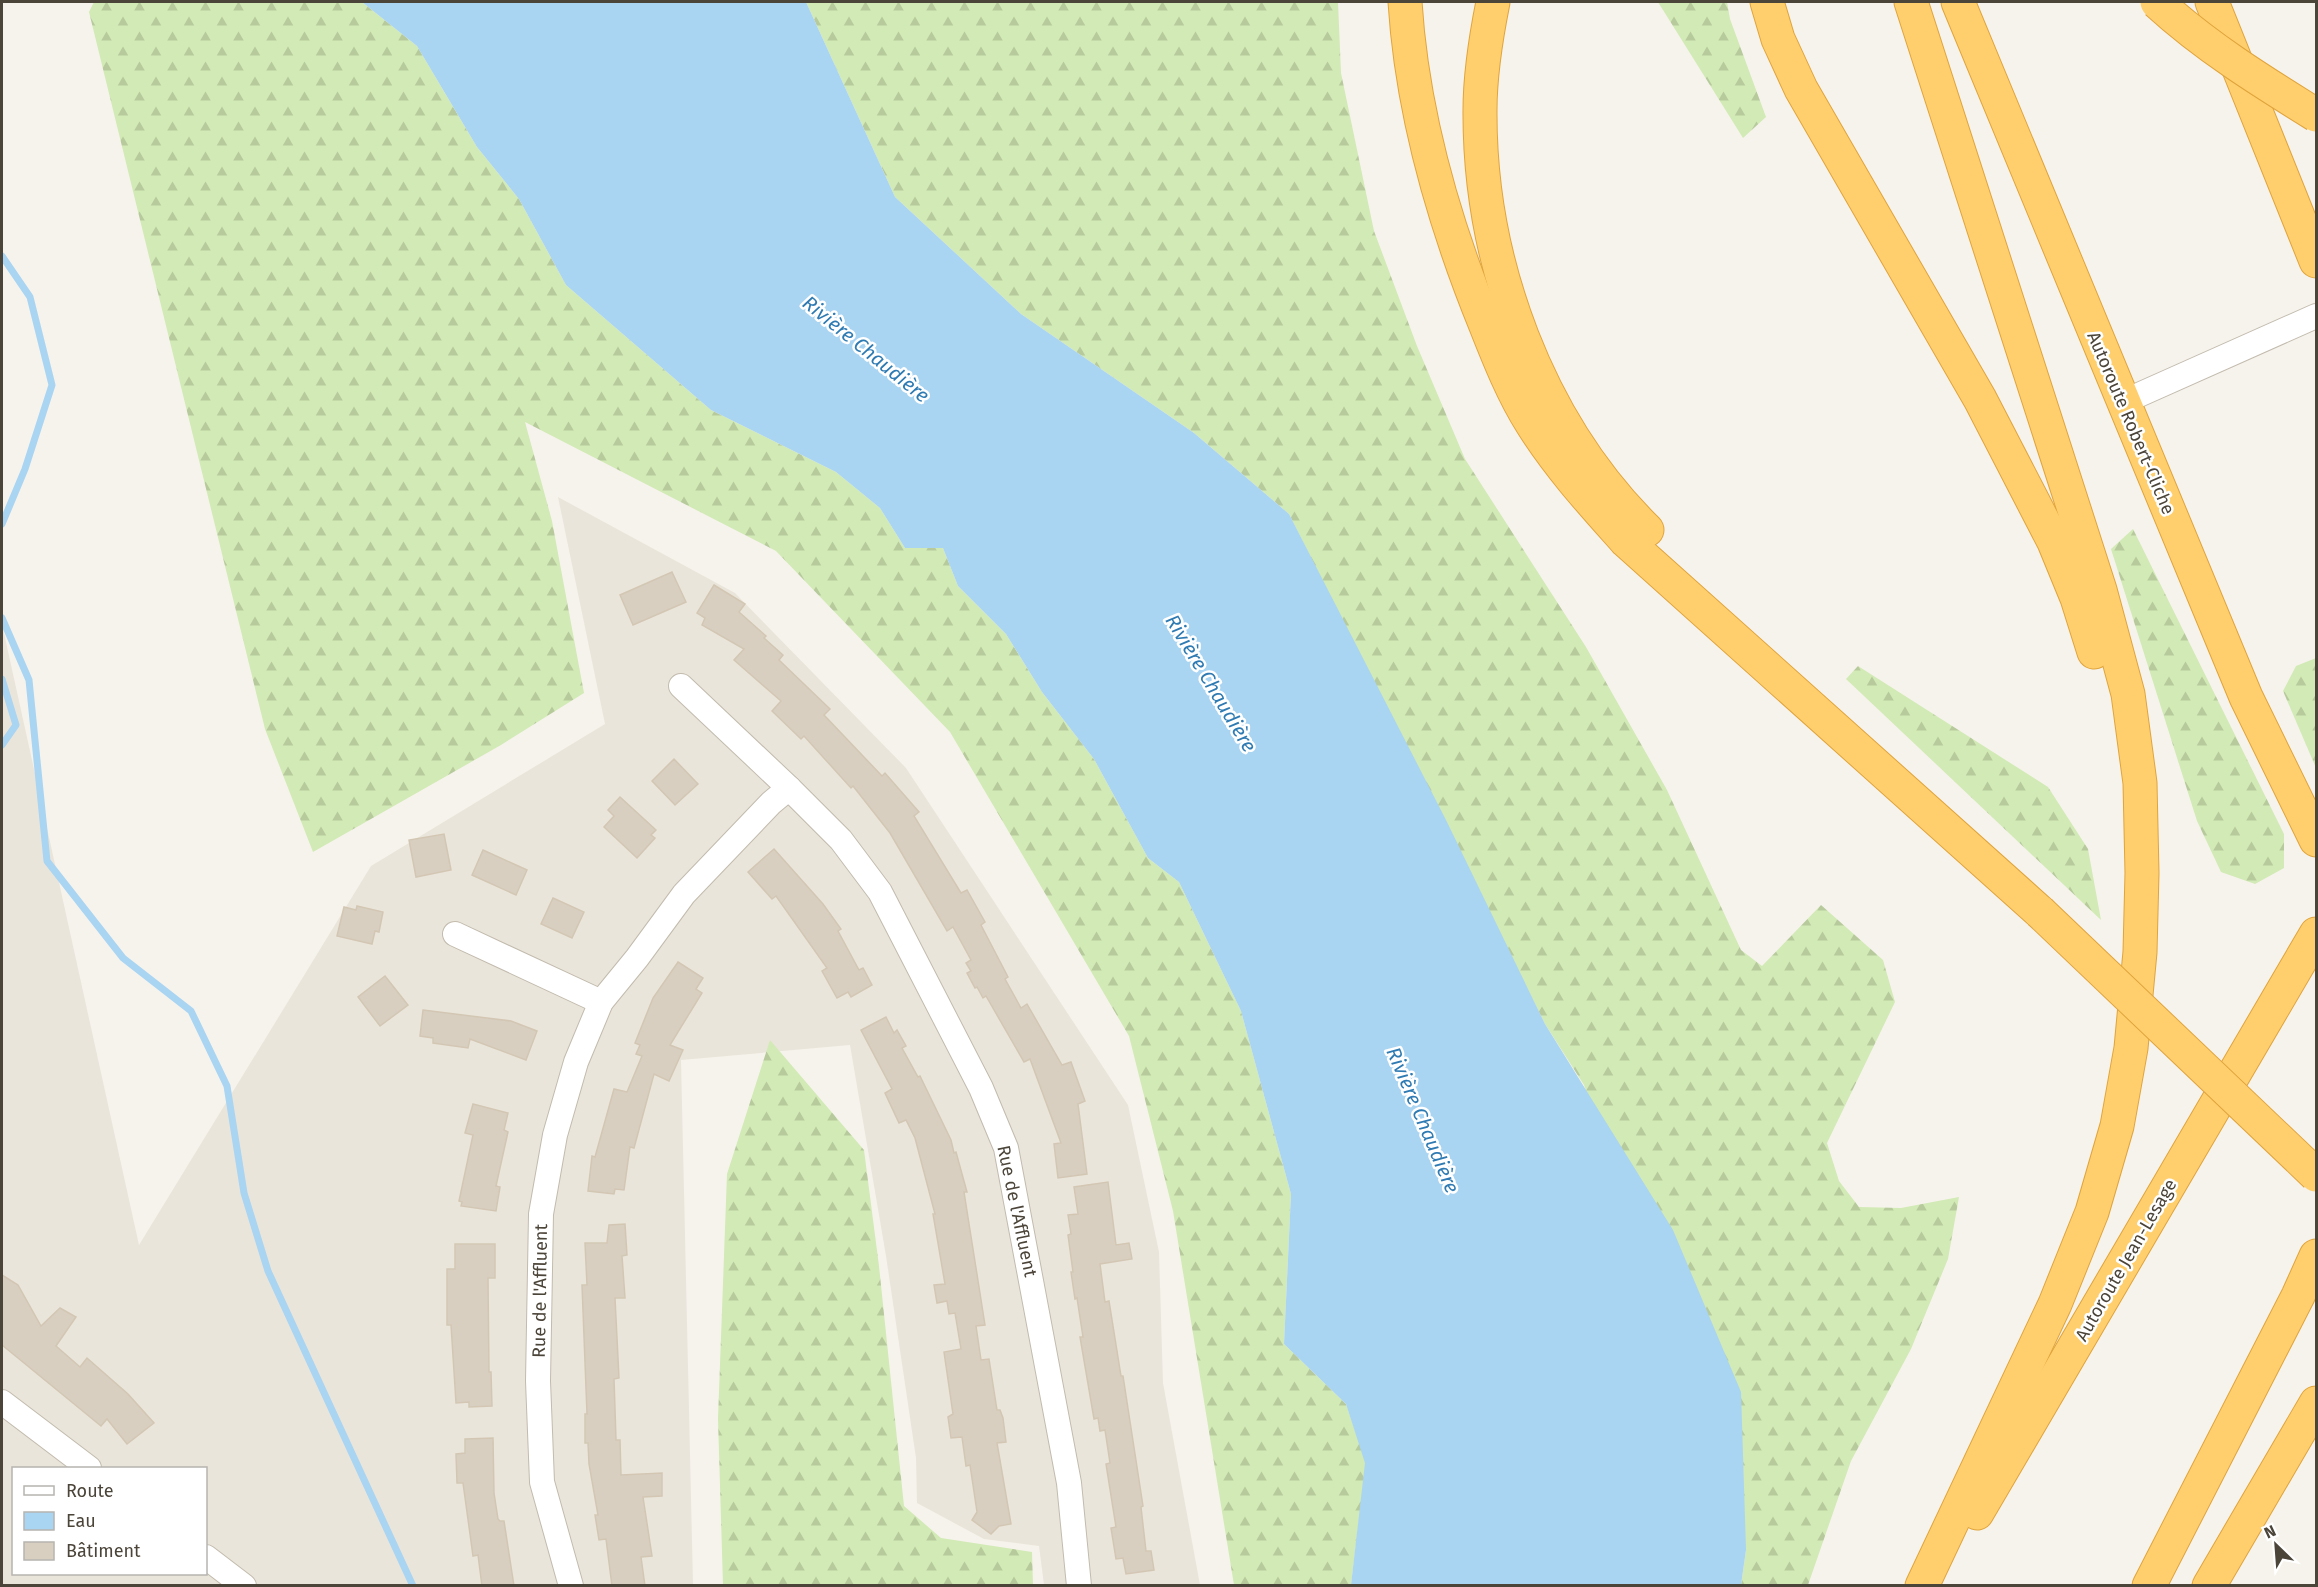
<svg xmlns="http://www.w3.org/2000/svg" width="2318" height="1587" font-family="'Fira Sans',sans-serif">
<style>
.residential{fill:#eae5da;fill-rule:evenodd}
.forest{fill:url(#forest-firs)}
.water{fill:#a9d4f2}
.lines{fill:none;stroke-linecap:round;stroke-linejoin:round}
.stream{stroke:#a9d4f2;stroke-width:7}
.building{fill:#d8cfc1;stroke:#d3c7b4;stroke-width:1.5}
.minor-casing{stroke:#c2bbae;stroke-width:26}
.highway-casing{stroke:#e0a43c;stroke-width:35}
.minor{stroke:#fff;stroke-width:24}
.highway{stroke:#ffcf6e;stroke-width:33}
.highway-bridge-casing{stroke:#e0a43c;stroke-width:35;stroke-linecap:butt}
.highway-bridge{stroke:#ffcf6e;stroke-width:33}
.labels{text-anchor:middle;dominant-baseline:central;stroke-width:5;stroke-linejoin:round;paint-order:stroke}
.street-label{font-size:18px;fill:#4b4439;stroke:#fff}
.water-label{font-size:20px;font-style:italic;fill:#2e7ab2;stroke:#fff}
</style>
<defs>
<pattern id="forest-firs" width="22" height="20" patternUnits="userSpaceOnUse" patternTransform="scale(1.5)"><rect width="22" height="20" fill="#d2eab5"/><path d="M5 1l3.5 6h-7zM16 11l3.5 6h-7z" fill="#b6ca9c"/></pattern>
</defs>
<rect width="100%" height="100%" fill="#f6f3ec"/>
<path class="residential" d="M558 497 735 593 906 768 1128 1105 1159 1252 1163 1383 1200 1585H1044L1039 1546 984 1539 917 1503 916 1458 886 1256 850 1045 681 1060 693 1585H2V624L139 1245 371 866 605 724ZM14 1468H206V1574H14Z"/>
<g class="forest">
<path d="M94 2H362L417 46 477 147 519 199 566 285 711 410 836 472 880 508 905 548H943L958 586 1006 634 1042 692 1094 759 1148 858 1179 882 1241 1011 1291 1194 1284 1344 1346 1404 1366 1463 1351 1585H1234L1173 1211 1129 1036 950 732 776 551 525 422 552 521 584 693 501 745 313 852 265 729 89 12Z"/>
<path d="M806 2H1338L1341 73 1374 231 1417 346 1465 459 1586 647 1667 790 1741 950 1762 966 1821 905 1883 960 1895 1002 1827 1143 1839 1181 1859 1207 1901 1208 1959 1197 1948 1259 1911 1349 1851 1461 1808 1585H1741L1746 1550 1584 1085 1545 1024 1289 514 1194 433 1021 314 895 197Z"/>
<path d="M1658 2H1727L1730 19 1766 117 1743 138Z"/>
<path d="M2133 529 2284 834V868L2255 884 2221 872 2197 821 2111 549Z"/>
<path d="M2316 658V768L2283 691 2296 666Z"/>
<path d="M1858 666 2048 787 2088 849 2101 920 1846 679Z"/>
<path d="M770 1040 864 1150 879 1266 904 1506 941 1538 1032 1552 1033 1585H723L718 1419 727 1174Z"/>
</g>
<path class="water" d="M362 2H806L895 197 1021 314 1194 433 1289 514 1446 820 1545 1024 1673 1230 1741 1392 1746 1550 1741 1585H1351L1365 1463 1346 1404 1284 1344 1291 1194 1241 1011 1179 882 1148 858 1094 759 1042 692 1006 634 958 586 943 548H905L880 508 836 472 711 410 566 285 519 199 477 147 417 46Z"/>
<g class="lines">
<g class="stream">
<path d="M2 256 30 297 52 385 25 469 2 524"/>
<path d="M2 618 29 680 47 861 123 958 191 1011 227 1086 244 1193 268 1271 413 1586"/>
<path d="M2 679 16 725 2 745"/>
</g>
</g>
<g class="building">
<path d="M672 572 686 602 633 625 620 595Z"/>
<path d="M714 585 745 604 739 612 766 636 764 638 783 655 779 660 830 709 824 715 882 776 885 773 919 812 914 816 961 893 967 890 985 922 981 925 1008 977 1005 979 1021 1008 1027 1004 1062 1065 1071 1062 1085 1101 1078 1104 1087 1174 1058 1178 1054 1144 1061 1143 1030 1059 1024 1062 986 996 983 998 977 987 975 988 967 973 971 971 966 963 971 960 953 927 947 931 890 833 853 786 851 788 804 736 801 739 772 711 781 701 734 660 744 649 702 625 705 618 697 613Z"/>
<path d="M674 759 698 784 675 805 652 781Z"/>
<path d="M620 797 656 830 651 835 655 838 637 858 604 827 614 816 608 810Z"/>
<path d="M444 834 451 870 416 877 409 840Z"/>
<path d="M774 849 823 904 841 929 838 931 859 970 863 968 872 985 851 997 848 992 837 998 822 971 827 968 776 896 772 899 748 872Z"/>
<path d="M483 850 527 870 516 895 472 875Z"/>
<path d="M553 898 584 912 572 938 541 924Z"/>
<path d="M357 906 383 912 379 932 375 931 372 944 337 936 344 907 356 910Z"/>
<path d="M678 962 703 978 696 989 702 993 670 1045 683 1050 669 1081 654 1074 634 1148 630 1147 624 1190 615 1189 614 1194 588 1191 592 1156 595 1157 614 1089 627 1092 642 1056 636 1054 640 1045 635 1043 653 998Z"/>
<path d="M385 976 408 1005 380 1026 358 997Z"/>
<path d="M423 1010 511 1021 537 1031 526 1060 470 1039 468 1048 433 1043V1038L420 1036Z"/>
<path d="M886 1017 894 1033 897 1030 906 1046 902 1048 918 1077 920 1076 951 1140 954 1153 956 1152 967 1192H964L985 1325 976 1326 981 1360 989 1359 997 1410H1000L1003 1418 1006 1442 997 1443 1011 1524 999 1526 991 1534 972 1520 977 1512 970 1465 966 1466 962 1437 951 1438 948 1417 953 1414 944 1352 961 1349 955 1313 949 1314 947 1301 937 1303 934 1285 945 1284 933 1214H935L915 1138 906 1120 899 1123 885 1093 892 1089 861 1030Z"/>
<path d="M473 1104 508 1113 504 1130 508 1132 496 1186 500 1187 496 1211 461 1206 462 1202 459 1201 473 1135 465 1133Z"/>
<path d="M1108 1182 1116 1245 1129 1243 1132 1259 1100 1264 1105 1302 1109 1301 1121 1376H1123L1143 1506 1141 1507 1146 1551H1151L1154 1570 1126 1574 1123 1558 1116 1559 1111 1528 1116 1527 1106 1464 1110 1463 1105 1430 1100 1431 1098 1418 1094 1419 1080 1337H1083L1077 1298 1075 1299 1071 1272H1073L1068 1235 1071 1234 1068 1215 1078 1214 1074 1187Z"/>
<path d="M625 1224 627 1255 622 1256 625 1298H615L619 1378 614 1379 615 1409 616 1440H620L621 1475 662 1473V1496L643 1497 652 1556 641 1557 645 1586H612L606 1539 599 1540 595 1515H598L589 1464 588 1443H585V1414H587L582 1285H587L585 1243H607L609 1225Z"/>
<path d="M455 1244H495V1278H488L489 1372H491L492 1406 469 1407V1402L456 1403 451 1325H447V1269H455Z"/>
<path d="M2 1275 18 1285 41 1326 60 1308 76 1317 56 1346 80 1367 87 1358 128 1394 154 1423 127 1444 107 1419 101 1426 2 1345Z"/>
<path d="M493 1438 494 1493 498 1519 500 1521H504L514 1586H482L478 1555 473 1556 463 1483H457L456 1454 465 1453V1439Z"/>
</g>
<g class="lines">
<g class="minor-casing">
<g id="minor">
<path d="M2123 402 2316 316"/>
<path d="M681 686 789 788"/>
<path d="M455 934 601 1002"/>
<path d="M2 1402 89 1468"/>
<path d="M206 1557 244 1586"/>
<path d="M571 1586 542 1482 538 1381 541 1214 555 1135 576 1062 601 1002 637 958 684 894 771 803 789 788 841 840 880 892 981 1088 1006 1148 1069 1483 1079 1586"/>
</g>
</g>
<g class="highway-casing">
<g id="highway">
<path d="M1405 2C1412 113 1444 223 1486 326 1499 359 1513 394 1532 424 1559 467 1593 504 1626 541L2040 912"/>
<path d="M1493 2C1486 37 1480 73 1480 110 1479 262 1538 422 1647 530"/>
<path d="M1767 2 1778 39 1801 89 1980 399 2054 542 2077 598 2094 652"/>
<path d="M1911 2 2100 590 2128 694 2140 783 2142 873 2140 952 2131 1048 2117 1126 2092 1212 2055 1304 1922 1586"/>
<path d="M1958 2 2246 697 2316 840"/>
<path d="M2212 2 2316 261"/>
<path d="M1977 1513 2316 934"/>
<path d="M2149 1586 2298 1296 2316 1256"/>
<path d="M2209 1586 2316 1403"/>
</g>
</g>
<use href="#minor" class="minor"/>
<use href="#highway" class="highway"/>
<g class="highway-bridge-casing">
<g id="highway-bridge">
<path d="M2157 2C2205 46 2261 81 2316 115"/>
<path d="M2040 912 2316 1175"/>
</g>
</g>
<use href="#highway-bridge" class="highway-bridge"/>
</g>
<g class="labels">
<g class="street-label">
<text transform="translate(2131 423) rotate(67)">Autoroute Robert-Cliche</text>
<text transform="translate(1017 1211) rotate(78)">Rue de l'Affluent</text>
<text transform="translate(2126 1260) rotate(-60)">Autoroute Jean-Lesage</text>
<text transform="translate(540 1291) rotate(-89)">Rue de l'Affluent</text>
</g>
<g class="water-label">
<text transform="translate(866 349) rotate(39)">Rivière Chaudière</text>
<text transform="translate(1211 683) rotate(59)">Rivière Chaudière</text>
<text transform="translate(1423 1120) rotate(67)">Rivière Chaudière</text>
</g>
</g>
<rect width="2318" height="1587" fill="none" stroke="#4b4439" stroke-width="6"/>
<rect x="12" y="1467" width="195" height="108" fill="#ffffff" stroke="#b7b4b0" stroke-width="1.5"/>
<rect x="24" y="1486" width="30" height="9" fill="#ffffff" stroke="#b7b4b0" stroke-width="1.5"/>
<text x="66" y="1497" font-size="18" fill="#4b4439">Route</text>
<rect x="24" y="1512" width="30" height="18" fill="#a9d4f2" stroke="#b7b4b0" stroke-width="1.5"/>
<text x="66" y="1527" font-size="18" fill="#4b4439">Eau</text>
<rect x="24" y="1542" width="30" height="18" fill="#d8cfc1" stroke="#b7b4b0" stroke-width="1.5"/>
<text x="66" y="1557" font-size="18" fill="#4b4439">Bâtiment</text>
<g transform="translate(2276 1545) rotate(335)" stroke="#ffffff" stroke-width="4.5" paint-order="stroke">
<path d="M0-4.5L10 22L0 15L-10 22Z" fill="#4b4439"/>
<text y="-9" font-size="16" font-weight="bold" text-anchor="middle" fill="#4b4439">N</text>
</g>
</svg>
